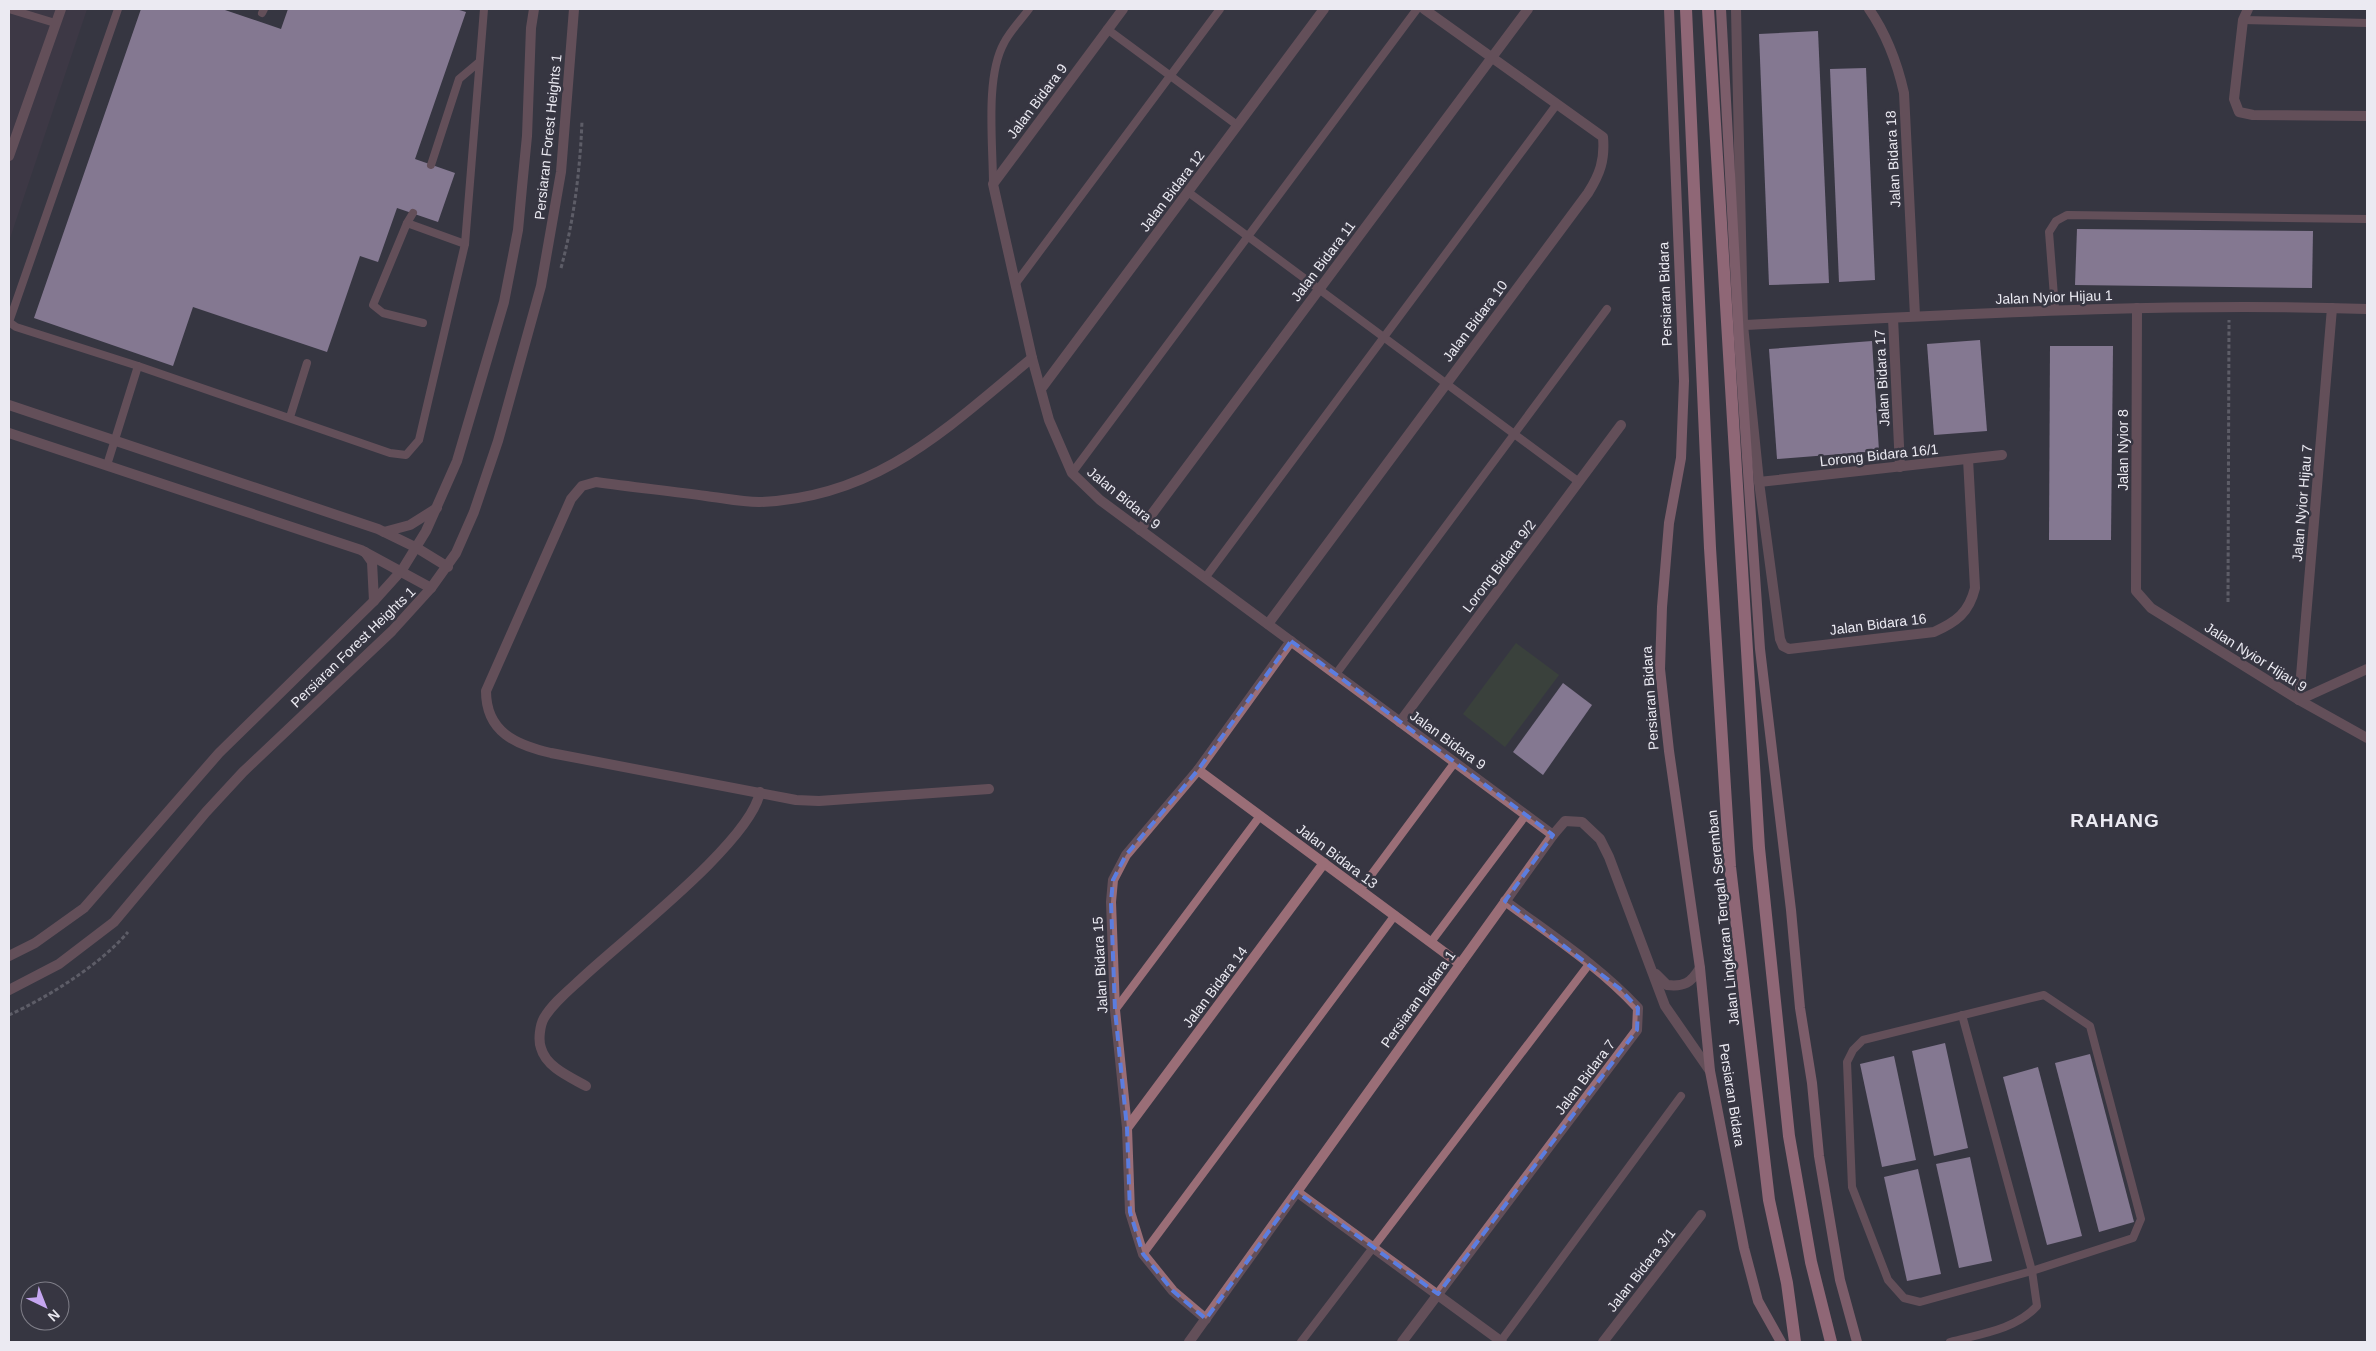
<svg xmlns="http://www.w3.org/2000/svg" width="2376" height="1351" font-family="Arial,sans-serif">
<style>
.commercial{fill:#463b4a}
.green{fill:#3e4f35}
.building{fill:#e2c7f2}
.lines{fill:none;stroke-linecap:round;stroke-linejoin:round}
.path{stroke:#8d8c96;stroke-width:3;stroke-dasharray:4 2.5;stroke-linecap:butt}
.service{stroke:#9a6e77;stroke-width:8}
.minor{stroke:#9a6e77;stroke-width:10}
.tertiary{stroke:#9a6e77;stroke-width:10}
.secondary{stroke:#d08c9b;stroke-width:10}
.primary{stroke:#faa2b6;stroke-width:12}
.marked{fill:none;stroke:#5b7de0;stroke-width:4;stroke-dasharray:10 6;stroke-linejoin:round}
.labels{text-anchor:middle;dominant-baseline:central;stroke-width:5;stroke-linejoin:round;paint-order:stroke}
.street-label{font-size:14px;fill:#ebeaf2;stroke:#373642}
.district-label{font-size:19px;font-weight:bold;letter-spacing:1px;fill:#ebeaf2;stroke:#373642}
</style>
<rect width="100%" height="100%" fill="#373642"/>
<path class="commercial" d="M9 9H87L9 241Z"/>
<path class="green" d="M1516 643 1559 675 1505 747 1463 714Z"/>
<g class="building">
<path d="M141 9H222L281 29 288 9H456L466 12 415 159 455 173 438 222 397 208 378 262 360 256 327 352 193 307 173 366 34 318Z"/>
<path d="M1818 31 1829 283 1769 285 1759 34Z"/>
<path d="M1866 68 1875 280 1839 282 1830 69Z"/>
<path d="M2077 229 2313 231 2312 288 2075 285Z"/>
<path d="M1980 340 1987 431 1934 435 1927 344Z"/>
<path d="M1872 341 1879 451 1777 459 1769 349Z"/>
<path d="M2050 346H2113L2111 540H2049Z"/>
<path d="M1563 683 1592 705 1543 775 1513 752Z"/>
<path d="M1945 1043 1968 1148 1934 1156 1912 1051Z"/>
<path d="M2090 1054 2134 1222 2099 1232 2055 1063Z"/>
<path d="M1894 1056 1916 1160 1882 1167 1860 1064Z"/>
<path d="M2038 1067 2082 1236 2047 1245 2003 1077Z"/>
<path d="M1970 1157 1992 1261 1959 1268 1936 1164Z"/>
<path d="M1918 1169 1941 1274 1907 1281 1884 1177Z"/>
</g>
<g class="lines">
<g class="path">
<path d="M561 268C574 220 580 171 582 121"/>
<path d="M2228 602 2229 320"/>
<path d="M9 1015C48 997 100 965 128 932"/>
</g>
<g class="service">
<path d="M9 9 55 23"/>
<path d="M118 9 9 322 16 327 138 366"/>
<path d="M262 13 264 9"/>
<path d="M2243 20 2367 23"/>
<path d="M1107 29 1237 125"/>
<path d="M431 165 459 79 478 63"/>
<path d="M993 184C993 144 985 77 1004 43 1010 31 1021 20 1029 9"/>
<path d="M1188 192 1579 482"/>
<path d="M407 223 413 213"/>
<path d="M1016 283 1220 9"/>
<path d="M2055 309 2049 232 2056 221 2067 215 2367 219"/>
<path d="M423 323 383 313 373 305 407 223 465 244"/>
<path d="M290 417 307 363"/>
<path d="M107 465 138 366 390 453 406 455 419 440 465 244 484 9"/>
<path d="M1072 473 1417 9"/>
<path d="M1205 578 1557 104"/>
<path d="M1336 674 1607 309"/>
<path d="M1360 890 1455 762"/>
<path d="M1431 942 1526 815"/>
<path d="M2044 995 2090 1026 2141 1219 2133 1238 2032 1271 1920 1302 1904 1298 1888 1280 1852 1187 1847 1062 1853 1050 1863 1040Z"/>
<path d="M1115 1010 1260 816"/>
<path d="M1143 1254 1395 915"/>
<path d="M1301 1342 1590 963"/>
<path d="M1500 1342 1681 1096"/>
<path d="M1950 1342C1980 1334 2015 1330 2037 1306L2032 1271 1962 1015"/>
</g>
<g class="minor">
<path d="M1123 9 993 184 1032 358 1049 420 1072 473 1100 500 1553 835"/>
<path d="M1736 9 1743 325 1759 482 1780 639 1783 646 1789 649 1934 632C1956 622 1969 613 1975 588L1968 459"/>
<path d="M1869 9C1887 35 1897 62 1904 93L1915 316"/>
<path d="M2248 9 2243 20 2234 99 2239 112 2253 115 2367 116"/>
<path d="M9 156 61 9"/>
<path d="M2137 308 2136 591 2151 608 2299 700 2367 738"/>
<path d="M1893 318 1900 467"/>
<path d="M1743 325C1951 315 2159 302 2367 309"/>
<path d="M1041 389 1324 9"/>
<path d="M9 405 378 529 417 548 448 567"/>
<path d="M9 433 361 550 431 588"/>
<path d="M1759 482 2002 455"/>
<path d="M1140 530 1528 9"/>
<path d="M1268 624 1588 193C1600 174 1605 160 1603 137L1424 9"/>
<path d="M2299 700 2332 308"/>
<path d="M2299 700 2367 669"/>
<path d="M1400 722 1621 425"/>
<path d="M1198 770 1460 964"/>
<path d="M989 789 819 801 796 800 551 753C516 745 486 732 486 691L571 499 582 486 596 482C632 487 669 491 706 496 723 498 741 502 759 502 877 498 946 429 1032 358"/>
<path d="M1656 974 1667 985C1684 987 1691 983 1700 968"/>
<path d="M586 1086C570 1077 546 1067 541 1048 538 1040 540 1025 544 1018 553 1003 568 991 581 979 622 940 751 842 760 792"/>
<path d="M1127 1128 1324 863"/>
<path d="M1297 1192 1502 1342"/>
<path d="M1206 1319 1173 1291 1143 1254 1130 1212 1127 1128 1115 1010 1111 902 1113 880 1126 855 1198 770 1291 641"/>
<path d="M1189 1342 1553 835 1565 821 1582 822 1600 839 1609 857 1665 1006 1710 1071"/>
<path d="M1402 1342 1637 1030 1638 1008C1599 966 1551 935 1505 901"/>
<path d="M1603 1342 1701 1215"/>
</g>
<g class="tertiary">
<path d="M384 532 410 525 437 508"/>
<path d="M365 552 372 562 374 601"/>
<path d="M9 956 35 943 84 908 219 753 374 601 402 570 426 531 457 461 504 302 518 230 522 187 527 136 531 28 534 9"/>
<path d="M9 990 59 964 114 922 206 812 243 772 392 631 431 588 456 553 474 512 498 441 541 286 561 172 574 9"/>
</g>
<g class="secondary">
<path d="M1669 9 1684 381 1681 458 1669 523 1662 607 1660 669 1669 751 1700 968 1710 1071 1744 1248 1758 1301 1781 1342"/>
<path d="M1721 9 1739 339 1760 649 1791 910 1800 1008 1812 1083 1819 1156 1840 1280 1857 1342"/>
</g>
<g class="primary">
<path d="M1686 9 1710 548 1730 867 1769 1200 1787 1283 1795 1342"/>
<path d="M1708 9 1759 848 1789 1136 1811 1262 1831 1342"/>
</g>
</g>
<path d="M0 0H2376V1351H0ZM1291 641 1553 835 1505 901 1619 988 1638 1008 1637 1030 1438 1294 1297 1192 1206 1319 1173 1291 1143 1254 1130 1212 1127 1128 1115 1010 1111 902 1113 880 1126 855 1198 770Z" fill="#373642" fill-opacity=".55" fill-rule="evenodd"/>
<path class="marked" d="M1291 641 1553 835 1505 901 1619 988 1638 1008 1637 1030 1438 1294 1297 1192 1206 1319 1173 1291 1143 1254 1130 1212 1127 1128 1115 1010 1111 902 1113 880 1126 855 1198 770Z"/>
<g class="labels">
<g class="street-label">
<text transform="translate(1037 101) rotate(-53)">Jalan Bidara 9</text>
<text transform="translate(548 137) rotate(-84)">Persiaran Forest Heights 1</text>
<text transform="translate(1893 159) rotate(-93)">Jalan Bidara 18</text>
<text transform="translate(1172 191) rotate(-53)">Jalan Bidara 12</text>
<text transform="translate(1323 261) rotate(-53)">Jalan Bidara 11</text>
<text transform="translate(1665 294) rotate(-92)">Persiaran Bidara</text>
<text transform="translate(2054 297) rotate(-2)">Jalan Nyior Hijau 1</text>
<text transform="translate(1475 321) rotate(-53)">Jalan Bidara 10</text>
<text transform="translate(1882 378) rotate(-93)">Jalan Bidara 17</text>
<text transform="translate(2123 450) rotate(-90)">Jalan Nyior 8</text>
<text transform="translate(1879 455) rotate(-6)">Lorong Bidara 16/1</text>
<text transform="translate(1124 498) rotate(39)">Jalan Bidara 9</text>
<text transform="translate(2302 503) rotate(-85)">Jalan Nyior Hijau 7</text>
<text transform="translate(1499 566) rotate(-53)">Lorong Bidara 9/2</text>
<text transform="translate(1878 624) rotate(-7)">Jalan Bidara 16</text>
<text transform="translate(353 647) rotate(-44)">Persiaran Forest Heights 1</text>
<text transform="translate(2256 657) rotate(32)">Jalan Nyior Hijau 9</text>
<text transform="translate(1650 698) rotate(-94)">Persiaran Bidara</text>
<text transform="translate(1448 740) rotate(36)">Jalan Bidara 9</text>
<text transform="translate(1337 856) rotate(37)">Jalan Bidara 13</text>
<text transform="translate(1723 918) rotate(-96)">Jalan Lingkaran Tengah Seremban</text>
<text transform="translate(1100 965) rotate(-93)">Jalan Bidara 15</text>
<text transform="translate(1215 987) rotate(-53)">Jalan Bidara 14</text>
<text transform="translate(1418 999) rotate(-54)">Persiaran Bidara 1</text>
<text transform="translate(1585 1077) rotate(-53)">Jalan Bidara 7</text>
<text transform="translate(1732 1095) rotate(81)">Persiaran Bidara</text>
<text transform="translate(1641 1270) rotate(-52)">Jalan Bidara 3/1</text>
</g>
<g class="district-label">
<text x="2115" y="820">RAHANG</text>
</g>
</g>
<rect width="2376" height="1351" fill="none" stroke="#ebeaf2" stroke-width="20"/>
<g transform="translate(45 1306) rotate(137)"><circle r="24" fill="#373642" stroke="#7f7e88"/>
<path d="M0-4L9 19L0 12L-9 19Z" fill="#c5a6f0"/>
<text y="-8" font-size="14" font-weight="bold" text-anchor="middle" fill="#ebeaf2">N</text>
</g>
</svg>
